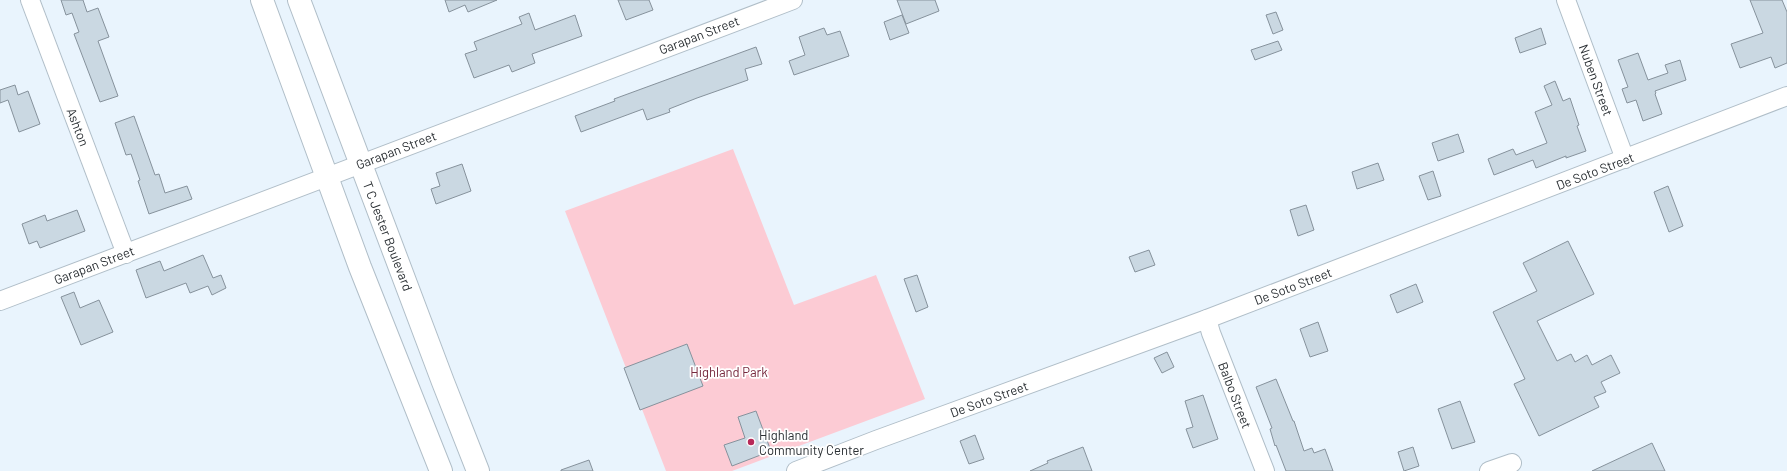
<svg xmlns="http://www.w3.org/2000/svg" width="1787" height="471" font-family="Barlow,sans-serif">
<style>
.green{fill:#fccbd4}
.building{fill:#cad8e2;stroke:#86929c}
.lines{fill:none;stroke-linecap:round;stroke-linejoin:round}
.minor-casing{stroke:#b0bec8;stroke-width:20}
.major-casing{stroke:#b0bec8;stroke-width:24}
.minor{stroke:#fff;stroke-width:18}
.major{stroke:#fff;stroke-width:22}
.poi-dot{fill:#b72958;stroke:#fff;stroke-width:1.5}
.labels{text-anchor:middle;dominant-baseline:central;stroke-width:3.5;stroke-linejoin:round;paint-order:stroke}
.street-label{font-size:13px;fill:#2a2f33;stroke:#fff}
.park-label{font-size:13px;fill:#76283d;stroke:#fff}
.poi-label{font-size:13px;fill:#2a2f33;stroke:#fff;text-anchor:start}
</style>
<rect width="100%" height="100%" fill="#e9f4fd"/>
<path class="green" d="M733 149 794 305 876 275 925 399 732 471H666L565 211Z"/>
<g class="building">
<path d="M61 0H83L87 12 98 8 109 37 98 41 118 96 100 102 74 34 79 32 72 13 66 15Z"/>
<path d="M445 0H497L468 12 465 5 449 12Z"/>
<path d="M618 0H649L653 10 626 20Z"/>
<path d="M897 0H935L939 11 906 24Z"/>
<path d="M1750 0H1782L1787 12V63L1775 68 1771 57 1740 68 1731 44 1763 33Z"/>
<path d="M1276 12 1283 30 1273 34 1266 15Z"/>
<path d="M529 13 535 30 575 15 582 36 532 54 535 63 512 72 509 65 474 78 465 54 477 50 474 42 522 24 519 17Z"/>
<path d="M902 15 909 33 890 40 884 22Z"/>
<path d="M824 28 827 35 840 31 849 56 794 75 789 61 805 55 799 37Z"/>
<path d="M1541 28 1546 44 1520 53 1515 38Z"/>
<path d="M1278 41 1282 50 1255 60 1251 50Z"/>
<path d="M756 47 762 64 745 69 748 80 697 98 669 109 670 112 647 120 643 109 581 132 575 116 615 101 614 99Z"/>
<path d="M1638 53 1648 80 1668 73 1665 65 1680 60 1686 80 1655 91 1656 93 1655 94 1662 114 1643 121 1636 100 1627 103 1622 89 1628 87 1618 60Z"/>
<path d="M1555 81 1563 101 1570 98 1579 125 1577 126 1586 151 1566 158V156L1536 168 1533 160 1494 175 1488 159 1513 149 1516 155 1547 143 1535 112 1552 105 1544 86Z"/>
<path d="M15 85 18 95 28 91 40 124 19 132 8 100 0 103V90Z"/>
<path d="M134 116 155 175 159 174 165 193 187 186 192 199 149 214 138 181 140 180 131 154 126 155 115 123Z"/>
<path d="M1458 134 1464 152 1438 161 1432 143Z"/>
<path d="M1378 163 1384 180 1357 189 1352 172Z"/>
<path d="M462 164 471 191 436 204 431 189 440 186 436 173Z"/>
<path d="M1433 171 1441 196 1428 200 1419 176Z"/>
<path d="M1668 186 1683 226 1669 232 1654 192Z"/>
<path d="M1306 205 1314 230 1298 236 1290 210Z"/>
<path d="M77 210 85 231 40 248 37 241 29 244 22 224 45 215 47 221Z"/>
<path d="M1568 241 1594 294 1537 321 1557 361 1571 354 1575 362 1587 355 1592 365 1611 355 1620 373 1601 382 1606 392 1594 397 1599 407 1539 436 1514 384 1525 379 1493 312 1537 291 1523 263Z"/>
<path d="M1149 250 1155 265 1135 272 1129 257Z"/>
<path d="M203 255 213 278 221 275 226 288 212 295 208 286 190 293 186 283 146 298 136 270 160 261 164 271Z"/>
<path d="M917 275 928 307 916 312 904 279Z"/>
<path d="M1416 284 1423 302 1397 313 1390 295Z"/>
<path d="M74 292 80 308 99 300 113 332 81 345 61 297Z"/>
<path d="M1318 322 1328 351 1310 357 1300 329Z"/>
<path d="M687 344 703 386 640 410 624 368Z"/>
<path d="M1167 352 1174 367 1162 373 1154 358Z"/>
<path d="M1276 379 1293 421H1294L1304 451 1312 448 1314 453 1325 449 1333 471H1286L1276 445 1275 446 1270 429 1272 428 1256 387Z"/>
<path d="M1203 395 1218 439 1193 448 1186 429 1193 427 1185 401Z"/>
<path d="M1460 401 1475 442 1452 449 1438 409Z"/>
<path d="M756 411 771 451 732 466 724 445 745 438 738 417Z"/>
<path d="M975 435 984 459 969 464 960 441Z"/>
<path d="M1652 443 1665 471H1592Z"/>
<path d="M1083 447 1092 471H1030L1048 463 1047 461Z"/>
<path d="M1413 447 1419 466 1404 471 1398 452Z"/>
<path d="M589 460 593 471H561V470Z"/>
</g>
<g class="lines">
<g class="minor-casing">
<g id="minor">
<path d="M30 0 126 254"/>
<path d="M1566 0 1625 159"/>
<path d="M0 301 793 0"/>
<path d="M1207 319 1211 333 1265 471"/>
<path d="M796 471 876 440 1207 319 1787 96"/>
<path d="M1489 471 1512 463"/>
</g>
</g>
<g class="major-casing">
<g id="major">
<path d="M262 0 360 267 441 471"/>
<path d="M299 0 443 382 478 471"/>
</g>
</g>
<use href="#minor" class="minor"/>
<use href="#major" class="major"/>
</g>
<circle class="poi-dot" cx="751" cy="442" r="4"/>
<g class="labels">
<g class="street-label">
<text transform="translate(699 35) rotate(-21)">Garapan Street</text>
<text transform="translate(1596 80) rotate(70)">Nuben Street</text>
<text transform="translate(78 127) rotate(69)">Ashton</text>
<text transform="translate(396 150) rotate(-21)">Garapan Street</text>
<text transform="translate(1595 171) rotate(-21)">De Soto Street</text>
<text transform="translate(388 236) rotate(69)">T C Jester Boulevard</text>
<text transform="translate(94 265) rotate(-21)">Garapan Street</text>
<text transform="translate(1293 286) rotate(-21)">De Soto Street</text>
<text transform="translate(1235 395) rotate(69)">Balbo Street</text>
<text transform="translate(989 399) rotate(-20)">De Soto Street</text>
</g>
<g class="park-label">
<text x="729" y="372">Highland Park</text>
</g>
<g class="poi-label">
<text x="759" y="435">Highland<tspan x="759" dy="15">Community Center</tspan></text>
</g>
</g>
</svg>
